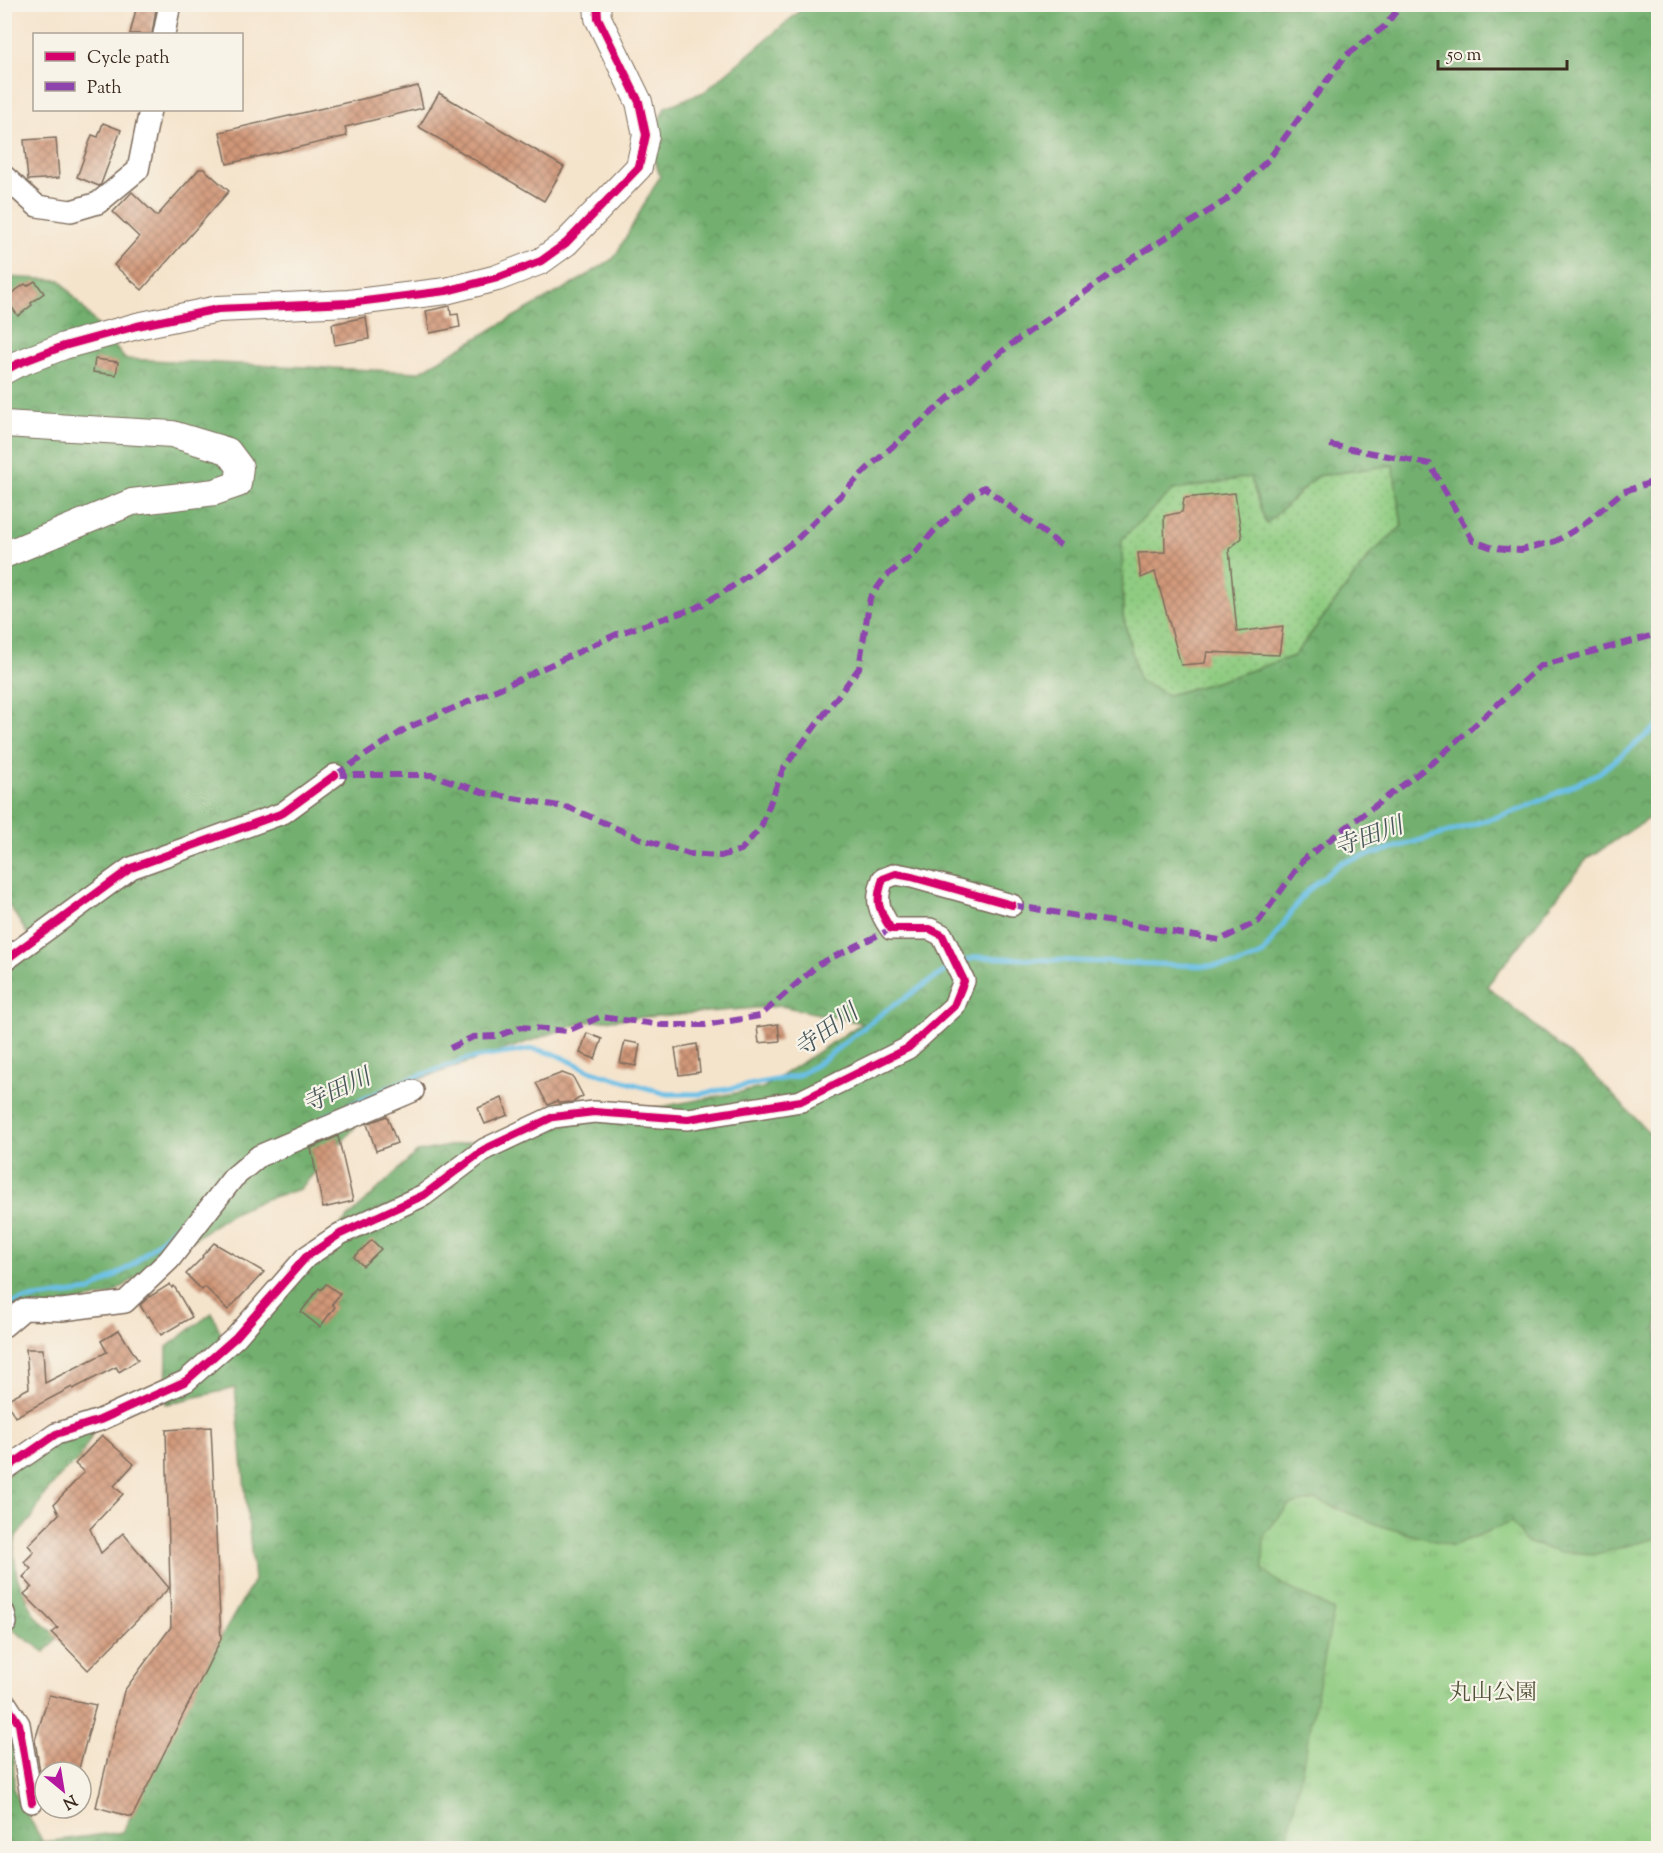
<svg xmlns="http://www.w3.org/2000/svg" width="1663" height="1853" font-family="'Sorts Mill Goudy','Noto Serif JP',serif">
<style>
.grass{fill:url(#grass-dots);stroke:#657b50;stroke-width:1.5}
.forest{fill:url(#forest-crowns);stroke:#576d46;stroke-width:1.5;fill-rule:evenodd}
.park{fill:url(#park-tufts);stroke:#657b50;stroke-width:1.5}
.lines{fill:none;stroke-linecap:round;stroke-linejoin:round}
.stream{stroke:#6bc0e7;stroke-width:5}
.building{fill:url(#building-cross-hatch)}
.minor-casing{stroke:#7c6b5b;stroke-width:24}
.tertiary-casing{stroke:#7c6b5b;stroke-width:28}
.minor{stroke:#fff;stroke-width:21}
.tertiary{stroke:#fff;stroke-width:26}
.quiet{stroke:#8e44ad;stroke-width:6;stroke-dasharray:12 6;stroke-linecap:butt}
.cycleway-casing{stroke:#f7f3e8;stroke-width:11}
.cycleway{stroke:#d6006c;stroke-width:8}
.labels{text-anchor:middle;dominant-baseline:central;stroke-width:4.5;stroke-linejoin:round;paint-order:stroke}
.park-label{font-size:22px;fill:#505237;stroke:#f7f3e8}
.water-label{font-size:24px;font-style:italic;fill:#49575a;stroke:#f7f3e8}
</style>
<defs>
<pattern id="grass-dots" width="8" height="8" patternUnits="userSpaceOnUse" patternTransform="scale(1.5)"><rect width="8" height="8" fill="#8fcc81"/><path d="M2 2h.1M6 6h.1" fill="none" stroke="#7caf6f" stroke-width="1.8" stroke-linecap="round"/></pattern>
<pattern id="forest-crowns" width="20" height="18" patternUnits="userSpaceOnUse" patternTransform="scale(1.5)"><rect width="20" height="18" fill="#73b06f"/><path d="M2 6a3 3 0 1 1 6 0M12 15a3 3 0 1 1 6 0" fill="none" stroke="#608f5b"/></pattern>
<pattern id="park-tufts" width="24" height="20" patternUnits="userSpaceOnUse" patternTransform="scale(1.5)"><rect width="24" height="20" fill="#8fcc81"/><path d="M3 7l-1-3M5 7V3M7 7l1-3M15 17l-1-3M17 17v-4M19 17l1-3" fill="none" stroke="#7caf6f"/></pattern>
<pattern id="building-cross-hatch" width="8" height="8" patternUnits="userSpaceOnUse" patternTransform="scale(1.5)"><rect width="8" height="8" fill="#d19879"/><path d="M0 0l8 8M0 8l8-8" fill="none" stroke="#ab7c63"/></pattern>
</defs>
<rect width="100%" height="100%" fill="#f7f3e8"/>
<filter id="ink" filterUnits="userSpaceOnUse"><feTurbulence type="fractalNoise" baseFrequency=".0167" numOctaves="2"/><feDisplacementMap in="SourceGraphic" scale="12" xChannelSelector="R" yChannelSelector="G"/><feConvolveMatrix kernelMatrix="1 2 1 2 8 2 1 2 1" color-interpolation-filters="sRGB"/></filter>
<filter id="wash" filterUnits="userSpaceOnUse"><feTurbulence type="fractalNoise" baseFrequency=".008" numOctaves="4" result="noise"/><feDisplacementMap in="SourceGraphic" scale="24" xChannelSelector="R" yChannelSelector="G"/><feGaussianBlur stdDeviation="1.35" result="paint"/><feColorMatrix in="noise" values="0 0 0 0 0 0 0 0 0 0 0 0 0 0 0 0 0 1.4 0 .05"/><feComposite in="paint" operator="in"/></filter>
<g filter="url(#wash)">
<rect width="100%" height="100%" fill="#f5e4cc"/>
<path class="grass" d="M1393 465 1402 526 1371 554 1294 656 1213 683 1168 695 1139 681 1123 616 1121 539 1173 490 1250 477 1266 524 1317 476Z"/>
<g class="forest">
<path d="M807 5H1658V812L1587 859 1487 986 1592 1073 1658 1142V1848H5V1718L13 1725 14 1791 43 1842 123 1832 195 1683 254 1580 235 1388 166 1404 167 1347 212 1313 227 1348 307 1257 417 1152 763 1088 862 1023 781 1006 585 1022 388 1090 300 1189 263 1200 231 1214 110 1295 5 1317V975L32 941 9 905 4 908 5 277 60 280 125 359 419 372 508 320 583 278 614 258 660 176 649 143 665 107 704 92ZM1393 465 1402 526 1371 554 1294 656 1213 683 1168 695 1139 681 1123 616 1122 539 1173 490 1250 477 1266 524 1317 476Z"/>
<path d="M100 1420 78 1461 66 1469 44 1495 32 1518 16 1536 14 1552 17 1577 35 1616 58 1637 45 1652 13 1630 5 1600 4 1479 32 1445Z"/>
</g>
<path class="park" d="M1316 1500 1384 1527 1452 1546 1511 1522 1526 1542 1558 1552 1596 1554 1658 1538V1848H1286L1334 1610 1283 1585 1263 1570 1264 1535 1289 1505Z"/>
<g class="lines">
<g class="stream">
<path d="M960 963 976 957 1204 966 1237 965 1262 955 1304 894 1340 863 1439 835 1525 808 1599 773 1658 726"/>
<path d="M324 1117 404 1081 467 1059 533 1049 555 1054 591 1071 667 1094H700L797 1076 819 1063 885 1011 951 967"/>
<path d="M4 1307 21 1300 90 1291 131 1266 201 1204"/>
</g>
</g>
<g id="blocks">
<g class="building">
<path d="M137 5 156 9 152 34H130Z"/>
<path d="M418 86 423 108 345 127 347 136 227 164 220 132Z"/>
<path d="M439 93 564 167 544 201 419 127Z"/>
<path d="M103 123 121 130 101 184 99 186 77 177 92 135 98 137Z"/>
<path d="M56 138 59 178 28 180 24 140Z"/>
<path d="M199 169H204L229 191 142 290 114 265 139 237 113 212 132 192 157 216Z"/>
<path d="M35 281 44 293 31 303 32 305 18 316 5 298 25 284 27 286Z"/>
<path d="M450 306 451 315 458 314 460 327 430 333 426 311Z"/>
<path d="M366 317 369 339 335 345 332 324Z"/>
<path d="M95 359 118 362 116 375 93 372Z"/>
<path d="M1235 493 1242 538 1229 549 1237 632 1283 626 1279 655 1207 652 1205 663 1181 665 1155 572 1141 578 1138 553 1165 552 1164 516 1182 512 1184 498Z"/>
<path d="M778 1024 780 1041 759 1043 757 1027Z"/>
<path d="M587 1033 602 1039 595 1059 580 1053Z"/>
<path d="M625 1041 640 1044 636 1066 620 1063Z"/>
<path d="M697 1044 700 1072 679 1075 675 1048Z"/>
<path d="M562 1073 573 1077 583 1096 573 1102 559 1103 557 1101 548 1105 536 1083Z"/>
<path d="M502 1098 508 1115 485 1124 478 1108Z"/>
<path d="M387 1116 397 1143 376 1151 367 1124Z"/>
<path d="M338 1136 353 1201 323 1208 311 1148Z"/>
<path d="M372 1240 381 1249 363 1266 354 1257Z"/>
<path d="M214 1243 264 1272 228 1310 205 1287 202 1290 186 1274 203 1257 202 1256Z"/>
<path d="M170 1284 172 1288 174 1286 192 1317 161 1335 149 1316 147 1317 140 1305 149 1297Z"/>
<path d="M326 1284 340 1294 332 1304 335 1307 320 1327 301 1312 319 1288 321 1290Z"/>
<path d="M119 1330 138 1360 119 1372 116 1367 73 1389 72 1387 15 1417 6 1400 29 1388 26 1349H43L45 1383 107 1352 101 1341Z"/>
<path d="M211 1427 221 1639 132 1817 96 1807 124 1691 171 1627 166 1430Z"/>
<path d="M102 1435 134 1464 114 1486 123 1494 90 1529 101 1553 123 1533 169 1588 88 1670 52 1633 58 1628 24 1594 32 1587 23 1577 31 1569 24 1562 34 1552 28 1545 59 1514 54 1504 84 1472 75 1464Z"/>
<path d="M49 1695 96 1705 78 1772H40L35 1740Z"/>
</g>
</g>
</g>
<g filter="url(#ink)">
<use href="#blocks" fill-opacity="0" stroke="#7c6b5b" stroke-width="1.5"/>
<g class="lines">
<g class="minor-casing">
<g id="minor">
<path d="M164 34 170 4"/>
<path d="M4 176 37 206 71 211 98 203 138 170 150 110"/>
<path d="M4 961 131 868 283 813 335 775"/>
<path d="M4 1326 24 1309 62 1310 125 1302 169 1260 233 1178 259 1156 413 1091"/>
<path d="M4 1470 56 1434 100 1420 186 1381 236 1337 306 1257 340 1234 424 1195 485 1149 553 1117 594 1112 688 1119 801 1101 908 1048 954 1006 964 981 942 935 930 929H891C878 910 875 900 883 879L896 874 912 877 1012 905"/>
<path d="M4 1613 6 1623 4 1624"/>
<path d="M4 1701 19 1724 32 1802"/>
</g>
</g>
<g class="tertiary-casing">
<g id="tertiary">
<path d="M4 371 17 364 64 346 137 326 218 309 349 303 446 291 497 278 541 261 566 243 639 167 646 135 639 102 598 18 597 4"/>
<path d="M4 424 172 434 228 451 240 467 238 484 215 492 132 502 4 555"/>
</g>
</g>
<use href="#minor" class="minor"/>
<use href="#tertiary" class="tertiary"/>
<g class="quiet">
<path d="M1330 445 1430 464 1473 541 1493 548 1521 550 1556 541 1583 525 1622 492 1658 480"/>
<path d="M335 775 407 728 505 686 617 634 696 608 730 588 796 540 869 467 1006 348 1135 257 1225 201 1268 160 1345 56 1384 27 1402 4"/>
<path d="M335 775H432L485 793 570 808 639 838 689 854 721 856 741 850 761 827 783 769 859 668 870 598 885 577 913 555 934 531 973 494 984 487 1063 547"/>
<path d="M1012 905 1220 940 1259 921 1304 859 1436 760 1540 666 1658 634"/>
<path d="M450 1048 473 1037 498 1036 521 1027 567 1031 600 1017 663 1025H705L760 1016 819 964 891 929"/>
</g>
<g class="cycleway-casing">
<g id="cycleway">
<path d="M4 371 17 364 64 346 137 326 218 309 349 303 446 291 497 278 541 261 566 243 639 167 646 135 639 102 598 18 597 4"/>
<path d="M4 961 131 868 283 813 335 775"/>
<path d="M4 1470 56 1434 100 1420 186 1381 236 1337 306 1257 340 1234 424 1195 485 1149 553 1117 594 1112 688 1119 801 1101 908 1048 954 1006 964 981 942 935 930 929H891C878 910 875 900 883 879L896 874 912 877 1012 905"/>
<path d="M4 1701 19 1724 32 1802"/>
</g>
</g>
<use href="#cycleway" class="cycleway"/>
</g>
</g>
<g class="labels">
<g class="park-label">
<text x="1493" y="1694">丸山公園</text>
</g>
<g class="water-label">
<text transform="translate(1369 838) rotate(-20)">寺田川</text>
<text transform="translate(827 1032) rotate(-36)">寺田川</text>
<text transform="translate(337 1092) rotate(-25)">寺田川</text>
</g>
</g>
<rect width="1663" height="1853" fill="none" stroke="#f7f3e8" stroke-width="24"/>
<rect x="33" y="33" width="210" height="78" fill="#f7f3e8" stroke="#aca397" stroke-width="1.5"/>
<rect x="45" y="52" width="30" height="9" fill="#d6006c" stroke="#aca397" stroke-width="1.5"/>
<text x="87" y="63" font-size="18" fill="#3b2a1e">Cycle path</text>
<rect x="45" y="82" width="30" height="9" fill="#8e44ad" stroke="#aca397" stroke-width="1.5"/>
<text x="87" y="93" font-size="18" fill="#3b2a1e">Path</text>
<g transform="translate(63 1790) rotate(150)"><circle r="28" fill="#f7f3e8" stroke="#aca397" stroke-width="1.5"/>
<path d="M0-4.5L10 22L0 15L-10 22Z" fill="#b5179e"/>
<text y="-9" font-size="16" font-weight="bold" text-anchor="middle" fill="#3b2a1e">N</text>
</g>
<path d="M1438 60v9h129v-9" fill="none" stroke="#3b2a1e" stroke-width="3"/>
<text x="1447" y="60" font-size="18" fill="#3b2a1e" stroke="#f7f3e8" stroke-width="4.5" paint-order="stroke">50 m</text>
</svg>
